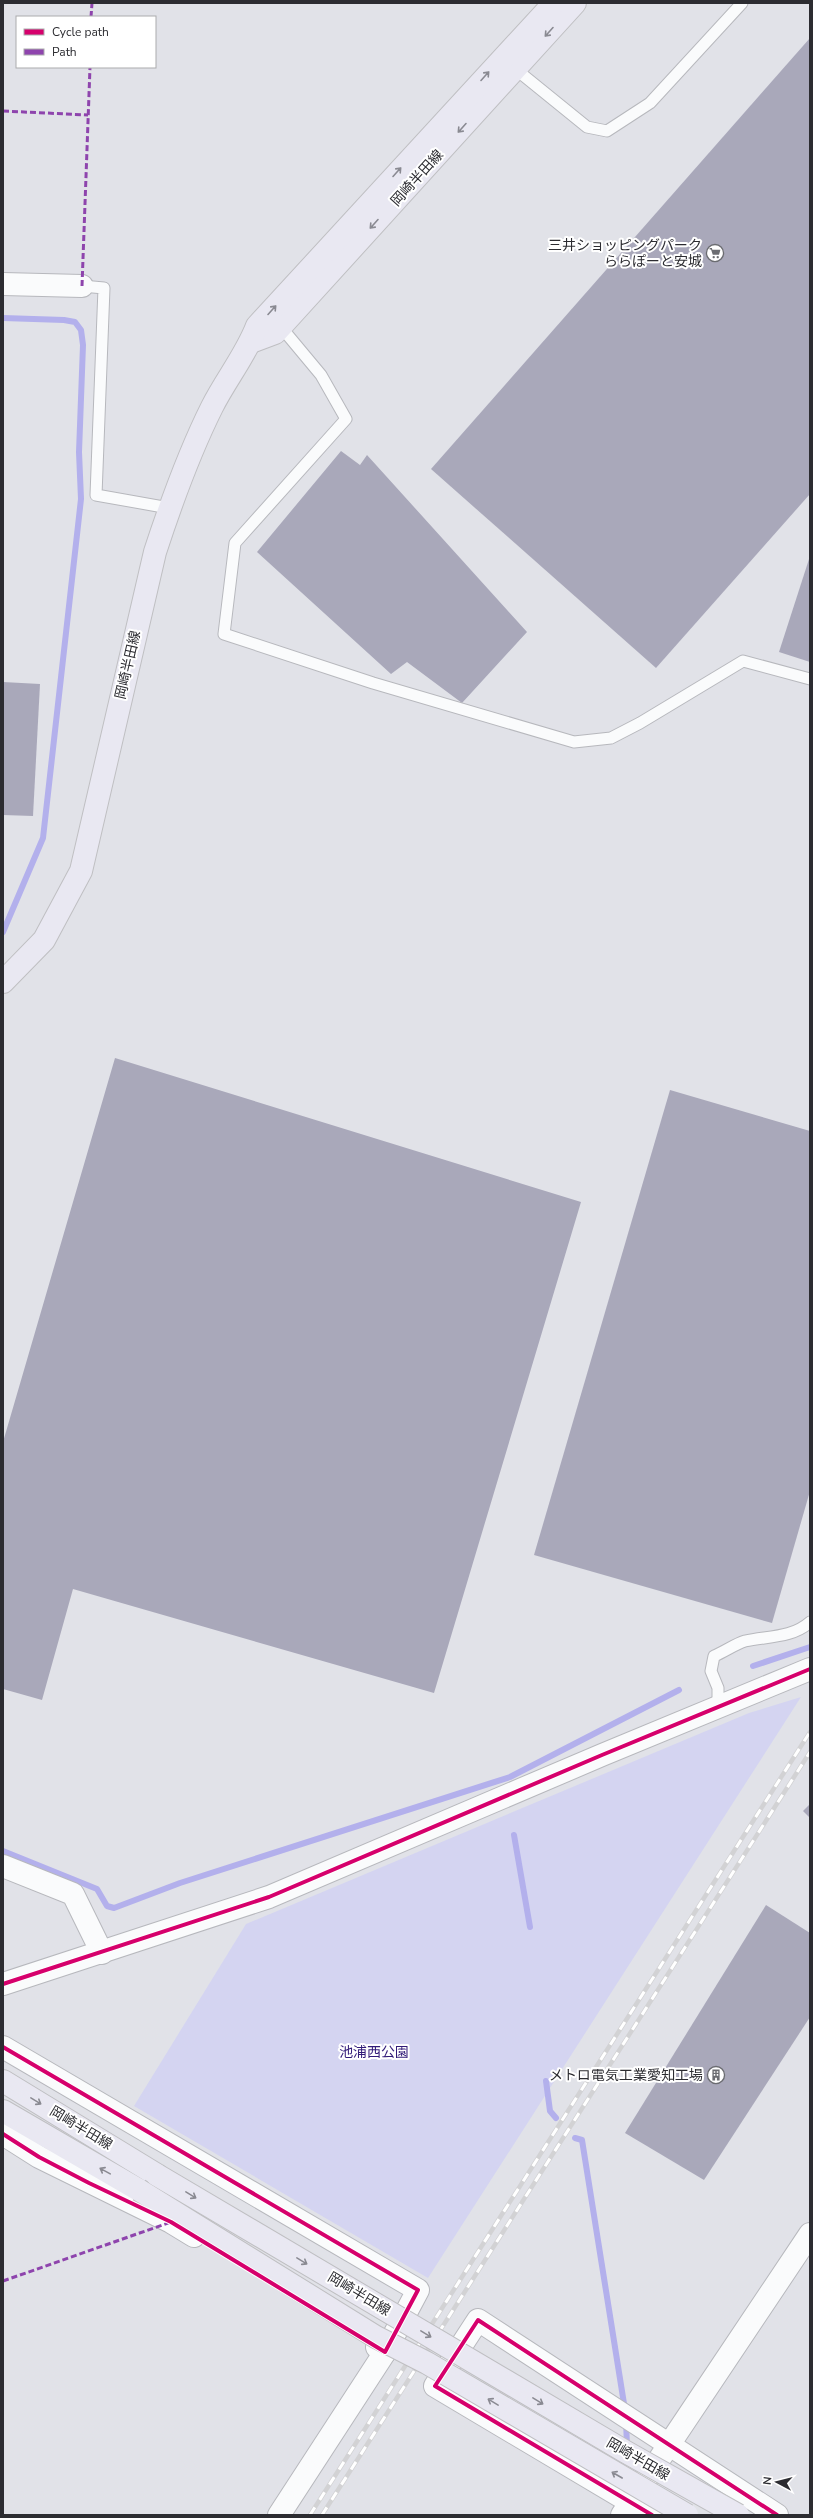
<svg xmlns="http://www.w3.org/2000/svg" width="813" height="2518" font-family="'Nunito Sans','Noto Sans JP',sans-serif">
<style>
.green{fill:#d4d4f1}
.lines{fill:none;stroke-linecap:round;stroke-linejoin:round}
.stream{stroke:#b3b0ec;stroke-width:6}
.building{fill:#a9a8ba}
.service-casing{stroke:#b7b8bd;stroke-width:13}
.minor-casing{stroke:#b7b8bd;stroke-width:24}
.tertiary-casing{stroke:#b7b8bd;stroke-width:24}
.primary-casing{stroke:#bfbfc2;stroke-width:24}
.service{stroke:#fafbfc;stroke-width:11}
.minor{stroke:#fafbfc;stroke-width:22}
.tertiary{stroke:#fafbfc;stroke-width:22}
.primary{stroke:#e9e8f2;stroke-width:22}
.rail-casing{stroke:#d2d2d4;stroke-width:4.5}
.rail{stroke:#fff;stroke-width:3;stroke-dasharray:9;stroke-linecap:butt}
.primary-bridge-casing{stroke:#bfbfc2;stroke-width:24;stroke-linecap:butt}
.primary-bridge{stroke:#e9e8f2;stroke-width:22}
.quiet{stroke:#8e44ad;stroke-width:3;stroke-dasharray:6 3;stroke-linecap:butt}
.cycleway-casing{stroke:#fff;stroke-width:6}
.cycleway{stroke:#d6006c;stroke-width:4}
.oneway{stroke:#8a8a92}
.labels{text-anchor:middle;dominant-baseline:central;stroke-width:4;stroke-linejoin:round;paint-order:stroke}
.street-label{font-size:14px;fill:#2c2c31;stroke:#fff}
.poi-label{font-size:14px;fill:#2c2c31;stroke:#fff;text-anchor:end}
.park-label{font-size:14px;fill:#311a78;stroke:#fff}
</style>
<rect width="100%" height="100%" fill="#e1e2e8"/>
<path class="green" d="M801 1697 428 2278 134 2106 246 1924 749 1713Z"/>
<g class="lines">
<g class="stream">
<path d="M3 318 64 320 75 322 81 330 83 345 79 452 81 499 43 838 3 932"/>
<path d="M753 1666 810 1647"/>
<path d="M514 1835 530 1927"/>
<path d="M3 1851 97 1889 107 1906 114 1908 180 1883 510 1777 679 1690"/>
<path d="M546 2081 550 2111 556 2118"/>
<path d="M575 2138 582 2140 625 2410"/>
<path d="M626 2421 627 2446"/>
</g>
</g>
<g class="building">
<path d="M810 38V494L656 668 431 469Z"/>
<path d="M341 451 360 465 367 455 527 632 462 703 407 662 391 674 257 552Z"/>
<path d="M810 556V662L779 652Z"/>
<path d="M3 682 40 684 33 816 3 815Z"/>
<path d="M115 1058 581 1202 434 1693 73 1589 42 1700 3 1689V1442Z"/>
<path d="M670 1090 810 1131V1491L772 1623 534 1555Z"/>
<path d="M810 1804V1818L803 1811Z"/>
<path d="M766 1905 810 1933V2017L704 2180 625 2133Z"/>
</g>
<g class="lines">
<g class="service-casing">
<g id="service">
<path d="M513 67 587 127 607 131 650 103 742 3"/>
<path d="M82 286 104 288 96 495 169 508"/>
<path d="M281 327 321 375 346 419 235 543 224 634 373 683 574 742 611 738 640 723 743 661 810 679"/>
<path d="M718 1706V1688L711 1671 714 1656C724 1652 735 1644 745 1641 768 1636 792 1638 810 1622"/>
</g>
</g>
<g class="minor-casing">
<g id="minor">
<path d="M3 284 82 286"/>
<path d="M3 1866 73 1894 102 1953"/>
<path d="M3 2047 418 2290 385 2352 377 2347"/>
<path d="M3 2134 39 2157 171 2222 194 2236"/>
<path d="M279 2515 385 2352"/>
<path d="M622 2515 810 2234"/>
<path d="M652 2515 435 2386 478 2320 777 2515"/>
</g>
</g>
<g class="tertiary-casing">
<path id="tertiary" d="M3 1984 269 1897 602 1755 810 1669"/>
</g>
<g class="primary-casing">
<g id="primary">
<path d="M251 342 275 333 575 3"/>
<path d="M3 982 44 940 81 871 155 552C171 503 189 453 212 407 226 379 246 355 257 326L554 3"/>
<path d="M3 2081 157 2175"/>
<path d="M3 2111 139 2190"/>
</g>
</g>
<use href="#service" class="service"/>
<use href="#minor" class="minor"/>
<use href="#tertiary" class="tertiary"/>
<use href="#primary" class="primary"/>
<g class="rail-casing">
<g id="rail">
<path d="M310 2515 810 1732"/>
<path d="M322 2515 810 1752"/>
</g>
</g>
<use href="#rail" class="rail"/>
<g class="primary-bridge-casing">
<g id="primary-bridge">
<path d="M157 2175 626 2452 738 2515"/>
<path d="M139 2190 376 2337 427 2363 687 2515"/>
</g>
</g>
<use href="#primary-bridge" class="primary-bridge"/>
<g class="quiet">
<path d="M91 17 92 3"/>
<path d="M3 111 88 115"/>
<path d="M82 286 90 67"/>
<path d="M3 2281 171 2222"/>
</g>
<g class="cycleway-casing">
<g id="cycleway">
<path d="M3 1984 269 1897 602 1755 810 1669"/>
<path d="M3 2047 418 2290 385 2352 171 2222 89 2183 39 2157 3 2134"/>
<path d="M652 2515 435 2386 478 2320 777 2515"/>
</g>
</g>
<use href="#cycleway" class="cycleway"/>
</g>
<defs><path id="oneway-shaft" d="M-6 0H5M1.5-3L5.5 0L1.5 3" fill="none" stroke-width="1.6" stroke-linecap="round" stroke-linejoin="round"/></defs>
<g class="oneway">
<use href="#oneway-shaft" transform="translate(549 32) rotate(132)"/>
<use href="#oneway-shaft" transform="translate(485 76) rotate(-48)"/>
<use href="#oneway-shaft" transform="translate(462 128) rotate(132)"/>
<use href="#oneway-shaft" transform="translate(397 172) rotate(-48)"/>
<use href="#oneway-shaft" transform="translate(374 224) rotate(132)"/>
<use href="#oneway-shaft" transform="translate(272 310) rotate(-48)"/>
<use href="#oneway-shaft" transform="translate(36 2101) rotate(31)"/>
<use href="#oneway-shaft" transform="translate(105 2171) rotate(-151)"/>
<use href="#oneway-shaft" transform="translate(191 2195) rotate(31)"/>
<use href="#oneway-shaft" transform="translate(302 2261) rotate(31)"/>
<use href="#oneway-shaft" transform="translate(426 2334) rotate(31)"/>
<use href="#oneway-shaft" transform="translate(538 2401) rotate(31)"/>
<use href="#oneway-shaft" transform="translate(493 2402) rotate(-149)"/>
<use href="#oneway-shaft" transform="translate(617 2475) rotate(-150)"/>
</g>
<defs>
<g id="supermarket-ring" transform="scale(0.9)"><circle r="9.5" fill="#fff" stroke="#6b6c71" stroke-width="1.5"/><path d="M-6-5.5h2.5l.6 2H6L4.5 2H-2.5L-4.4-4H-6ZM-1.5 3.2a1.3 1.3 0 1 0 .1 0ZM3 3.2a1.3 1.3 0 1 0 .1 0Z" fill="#6b6c71"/></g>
<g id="building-ring" transform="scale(0.9)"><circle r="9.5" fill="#fff" stroke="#6b6c71" stroke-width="1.5"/><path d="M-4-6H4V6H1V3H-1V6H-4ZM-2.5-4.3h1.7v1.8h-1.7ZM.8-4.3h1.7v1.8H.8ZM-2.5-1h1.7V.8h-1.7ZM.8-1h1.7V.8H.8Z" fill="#6b6c71"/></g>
</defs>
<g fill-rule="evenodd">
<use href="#supermarket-ring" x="715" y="253"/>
<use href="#building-ring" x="716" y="2075"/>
</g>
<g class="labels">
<g class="street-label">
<text transform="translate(417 178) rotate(-48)">岡崎半田線</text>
<text transform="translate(128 665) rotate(-77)">岡崎半田線</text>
<text transform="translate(81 2128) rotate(31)">岡崎半田線</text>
<text transform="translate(359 2294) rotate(31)">岡崎半田線</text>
<text transform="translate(638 2459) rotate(30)">岡崎半田線</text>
</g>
<g class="poi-label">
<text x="702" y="245">三井ショッピングパーク<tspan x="702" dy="16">ららぽーと安城</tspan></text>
<text x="703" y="2075">メトロ電気工業愛知工場</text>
</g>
<g class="park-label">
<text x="374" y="2052">池浦西公園</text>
</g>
</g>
<rect width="813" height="2518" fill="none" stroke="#2c2c31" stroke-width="8"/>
<rect x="16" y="16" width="140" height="52" fill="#ffffff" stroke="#ababad"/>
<rect x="24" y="29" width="20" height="6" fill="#d6006c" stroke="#ababad"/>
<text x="52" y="36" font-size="12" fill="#2c2c31">Cycle path</text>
<rect x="24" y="49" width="20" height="6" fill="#8e44ad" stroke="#ababad"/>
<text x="52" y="56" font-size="12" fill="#2c2c31">Path</text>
<g transform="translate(777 2482) rotate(277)" stroke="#ffffff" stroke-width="3" paint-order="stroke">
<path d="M0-3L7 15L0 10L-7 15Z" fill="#2c2c31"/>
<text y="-6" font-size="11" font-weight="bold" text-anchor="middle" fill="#2c2c31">N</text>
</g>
</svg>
